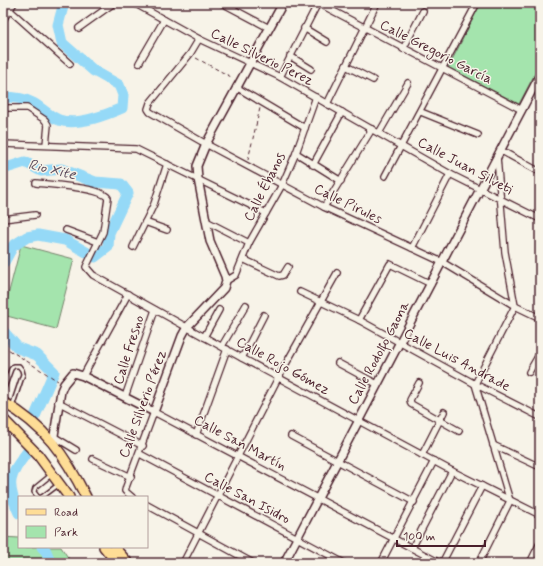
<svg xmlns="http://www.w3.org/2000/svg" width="543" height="566" font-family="Mynerve,sans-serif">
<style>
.green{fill:#a4e4ad;stroke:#77826c}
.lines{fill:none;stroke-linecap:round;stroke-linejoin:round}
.river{stroke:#95d9f7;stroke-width:11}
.service-casing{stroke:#4a1f2b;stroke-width:6}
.minor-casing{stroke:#4a1f2b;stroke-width:8}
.tertiary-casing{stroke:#4a1f2b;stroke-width:10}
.primary-casing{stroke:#4a1f2b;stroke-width:12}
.path{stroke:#4a1f2b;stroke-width:1;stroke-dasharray:4 3;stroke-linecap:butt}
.service{stroke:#f7f3e8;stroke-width:3}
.minor{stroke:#f7f3e8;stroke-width:5.5}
.tertiary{stroke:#f7f3e8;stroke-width:7}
.primary{stroke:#fedd96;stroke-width:9}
.labels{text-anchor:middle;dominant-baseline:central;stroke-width:3;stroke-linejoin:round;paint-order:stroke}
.street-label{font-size:14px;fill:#4a1f2b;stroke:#f7f3e8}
.water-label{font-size:15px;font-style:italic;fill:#5d4e5e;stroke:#f7f3e8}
</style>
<rect width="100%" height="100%" fill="#f7f3e8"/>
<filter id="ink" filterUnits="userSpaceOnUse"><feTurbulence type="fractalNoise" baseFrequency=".025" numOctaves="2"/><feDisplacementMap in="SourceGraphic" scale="8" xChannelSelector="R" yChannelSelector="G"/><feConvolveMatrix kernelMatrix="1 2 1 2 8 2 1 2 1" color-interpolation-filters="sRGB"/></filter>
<g filter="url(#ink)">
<g class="green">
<path d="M481 3H540V64L519 104 448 68Z"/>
<path d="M21 245 74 259 56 329 3 315Z"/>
<path d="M3 537 19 538V547H61L71 562 3 563Z"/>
</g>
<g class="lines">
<g class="river">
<path d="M3 97C13 97 24 98 33 103 42 108 49 116 59 120 77 126 106 115 122 108L123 95 119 85 94 71 62 43 58 25 64 3"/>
<path d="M3 169 25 162 41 171 61 169 95 182 121 184 128 193 109 233 108 247 95 257 65 240 38 235 27 237 13 246 3 264"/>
<path d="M3 331 18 348 37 355 54 372 35 416"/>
<path d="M19 513C5 482 9 476 28 451"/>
<path d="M42 547 46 551 51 563"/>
</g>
<g class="service-casing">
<g id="service">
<path d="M3 391 11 369 14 366H19L22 370 23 374 12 407"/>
<path d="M38 497 34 492 35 488 51 475"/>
<path d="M42 497 58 485"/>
</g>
</g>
<g class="minor-casing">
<g id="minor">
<path d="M134 3 199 39 280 77 450 174 540 219"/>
<path d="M222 3 269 28"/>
<path d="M318 3 522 110"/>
<path d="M3 4 70 64"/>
<path d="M3 20 14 3"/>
<path d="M79 28 114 3"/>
<path d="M304 28 327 42"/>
<path d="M199 39 190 54 150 103 148 109 150 112 206 144 324 207 442 262 515 306 540 318"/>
<path d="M403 49 423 11"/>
<path d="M290 56 311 69"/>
<path d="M139 63 164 20"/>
<path d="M346 66 373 80"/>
<path d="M280 77 318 3"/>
<path d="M236 87 305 128"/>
<path d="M327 104 377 3"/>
<path d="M3 108H27L45 120 48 125 46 145"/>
<path d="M421 112 478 135"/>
<path d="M379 133 408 83"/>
<path d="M3 144 136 149 266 213"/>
<path d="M500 150 540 172"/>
<path d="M296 153 341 181"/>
<path d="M313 165 342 112"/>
<path d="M385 176 477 3"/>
<path d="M36 183C51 185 100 187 108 198L103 232 86 267 93 275 242 358 452 471 540 515"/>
<path d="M324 207 372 129"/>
<path d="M3 219 35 215"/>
<path d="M206 221 249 243"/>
<path d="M145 222 167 230"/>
<path d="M66 230 98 242"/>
<path d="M133 247 154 204 167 164"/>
<path d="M412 248 450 174"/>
<path d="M243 259 279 276 283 275 288 267"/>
<path d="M226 281 236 275 249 243 282 185 296 153 316 97"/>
<path d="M300 292 359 320 475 384 540 417"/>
<path d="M359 320 390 264 431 284"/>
<path d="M204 337 219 310"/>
<path d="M222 346 246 305"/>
<path d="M242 358 264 315"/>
<path d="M338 363 377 384"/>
<path d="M529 372 540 353"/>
<path d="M83 376 128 294"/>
<path d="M419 383 410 400 411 404 459 431"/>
<path d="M125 397 155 310"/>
<path d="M58 402 143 446"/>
<path d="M196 435 227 349"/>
<path d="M53 436 76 450"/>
<path d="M291 436 414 502"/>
<path d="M493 445 540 467"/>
<path d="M140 454 344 563"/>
<path d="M422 455 444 412"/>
<path d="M93 459 131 477"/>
<path d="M132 497 125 491 126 487 154 412 440 563"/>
<path d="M147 505 253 563"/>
<path d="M412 548 452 471"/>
<path d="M183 563 278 378 337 273"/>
<path d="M381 563 434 461"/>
<path d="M423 563 427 556"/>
<path d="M442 563 482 486"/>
<path d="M479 563 510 501 475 384 515 306 505 252 497 157"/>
<path d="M530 563 540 543"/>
</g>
</g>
<g class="tertiary-casing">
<g id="tertiary">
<path d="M53 442 61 391 64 384 73 373 83 376 154 412 182 336 187 327 224 288 226 281 225 276 210 241 198 179 197 166 206 144 283 3"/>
<path d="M284 563 540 75"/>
</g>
</g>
<g class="primary-casing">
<g id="primary">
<path d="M3 402C45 426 65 455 86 497"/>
<path d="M3 419 38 455 69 497"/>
<path d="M104 547 117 563"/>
<path d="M114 547 128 563"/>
</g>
</g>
<g class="path">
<path d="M196 58 233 78"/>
<path d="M248 160 260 108"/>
<path d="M3 346 58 381"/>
</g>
<use href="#service" class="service"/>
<use href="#minor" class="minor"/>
<use href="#tertiary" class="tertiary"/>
<use href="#primary" class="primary"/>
</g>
</g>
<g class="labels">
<g class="street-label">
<text transform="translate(436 52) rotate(27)">Calle Gregorio García</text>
<text transform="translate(262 57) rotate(26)">Calle Silverio Perez</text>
<text transform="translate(465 166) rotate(28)">Calle Juan Silveti</text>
<text transform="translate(265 187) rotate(-63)">Calle Ébanos</text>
<text transform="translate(348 204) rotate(26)">Calle Pirules</text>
<text transform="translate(129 350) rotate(-72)">Calle Fresno</text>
<text transform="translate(379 353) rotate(-62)">Calle Rodolfo Gaona</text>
<text transform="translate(457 360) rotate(28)">Calle Luis Andrade</text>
<text transform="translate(283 366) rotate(29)">Calle Rojo Gómez</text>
<text transform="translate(143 404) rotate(-70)">Calle Silverio Pérez</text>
<text transform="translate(240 443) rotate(28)">Calle San Martín</text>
<text transform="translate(247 498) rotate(28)">Calle San Isidro</text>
</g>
<g class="water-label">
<text transform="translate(52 170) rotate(13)">Rio Xite</text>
</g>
</g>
<rect width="543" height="566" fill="none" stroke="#f7f3e8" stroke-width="16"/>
<rect x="8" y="8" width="527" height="550" fill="none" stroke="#4a1f2b" stroke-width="1.5" filter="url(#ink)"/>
<rect x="18" y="496" width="130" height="52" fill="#f7f3e8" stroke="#b29e9c"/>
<rect x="26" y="509" width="20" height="6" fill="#fedd96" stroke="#b29e9c"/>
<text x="54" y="516" font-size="12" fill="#4a1f2b">Road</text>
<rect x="26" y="526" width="20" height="12" fill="#a4e4ad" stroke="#b29e9c"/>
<text x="54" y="536" font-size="12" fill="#4a1f2b">Park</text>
<path d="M397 540v6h88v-6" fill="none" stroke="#4a1f2b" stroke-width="2"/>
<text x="403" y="540" font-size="12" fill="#4a1f2b" stroke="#f7f3e8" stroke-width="3" paint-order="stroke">100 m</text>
</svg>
